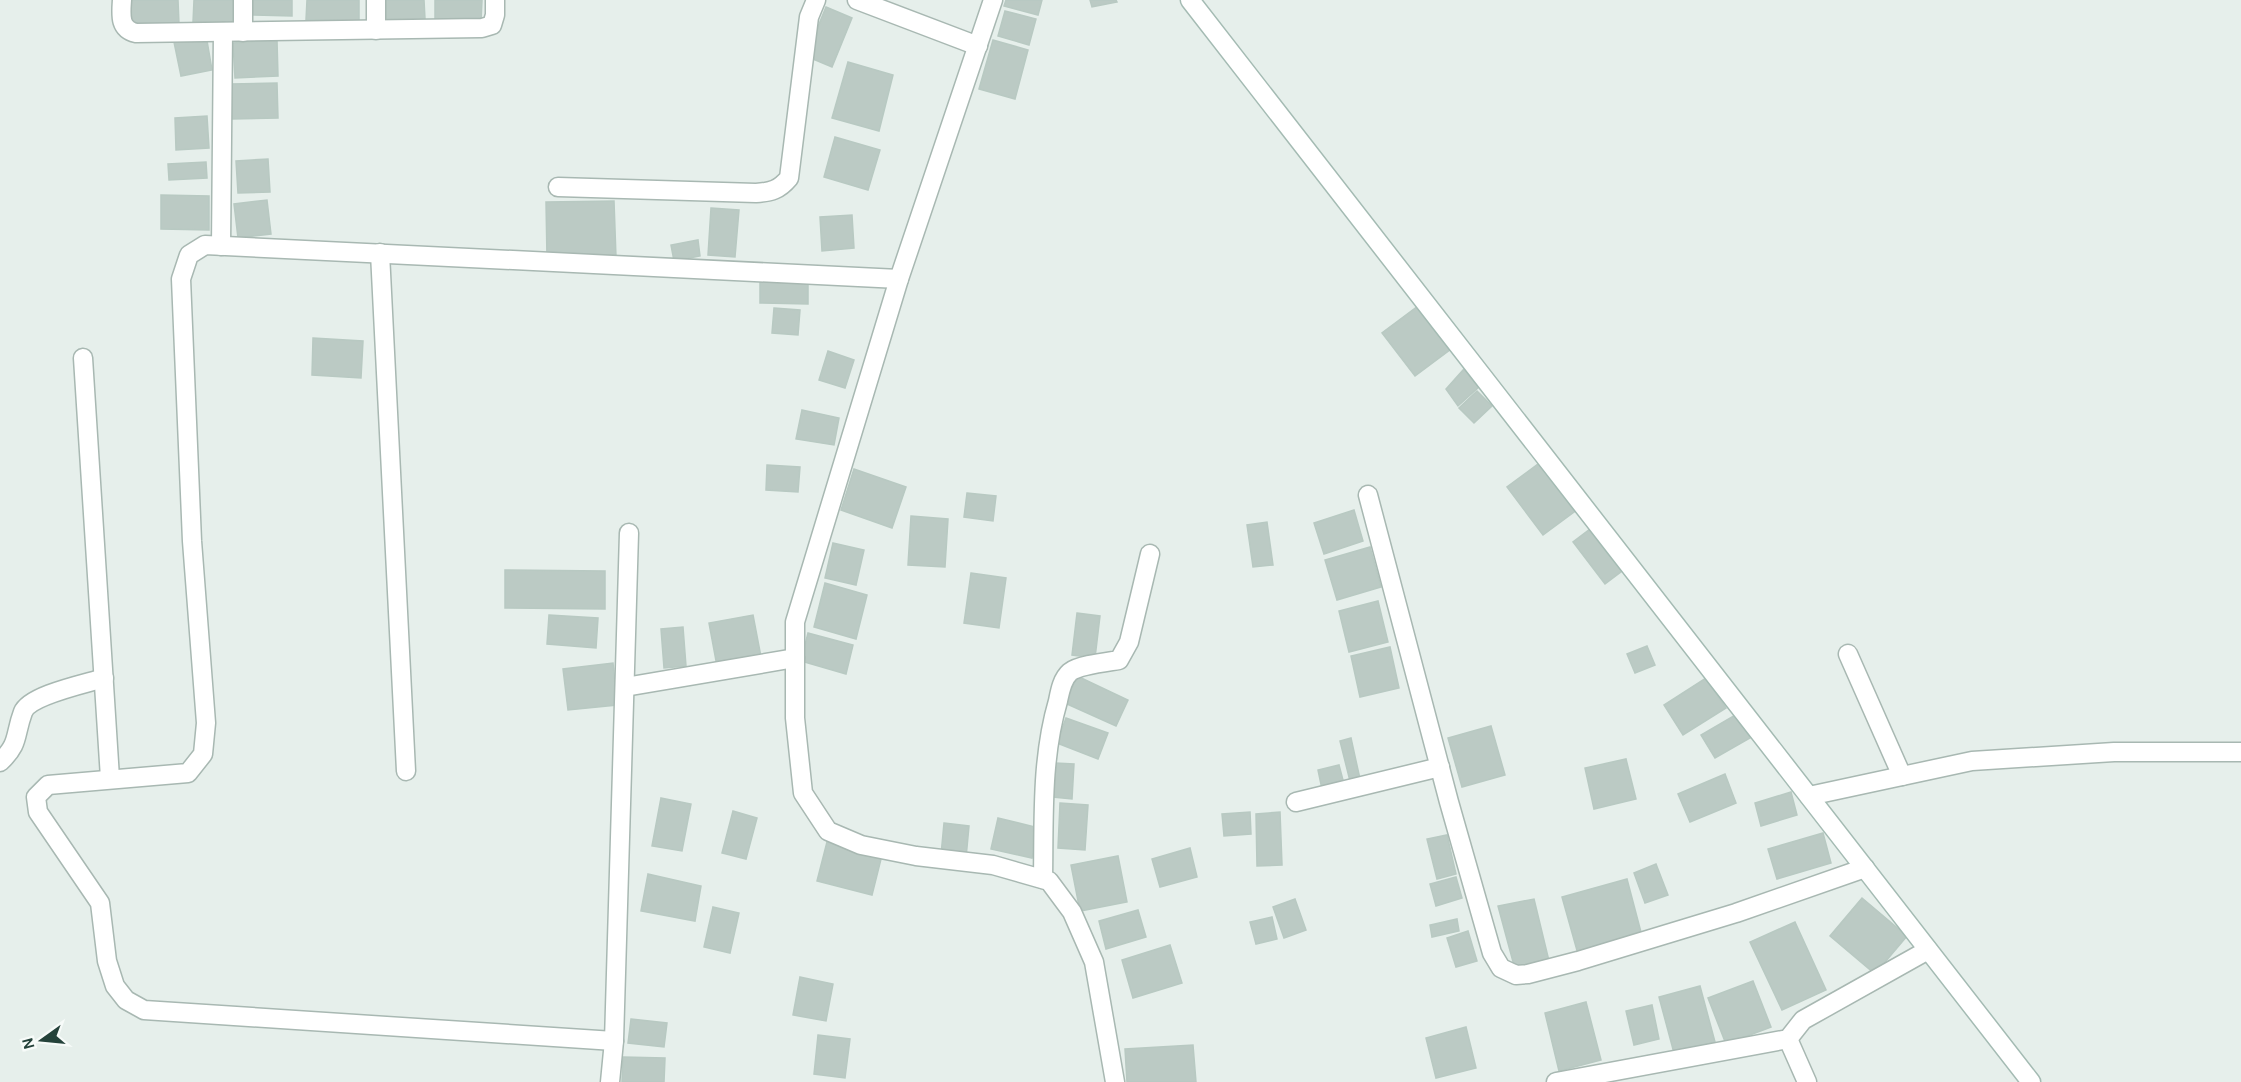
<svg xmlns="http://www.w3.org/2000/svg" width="2241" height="1082" font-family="Karla,sans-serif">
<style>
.building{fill:#bbcac4;stroke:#b8c9c2;stroke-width:1.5}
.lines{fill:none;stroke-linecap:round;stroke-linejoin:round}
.street-casing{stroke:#a8b8b2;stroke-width:21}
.secondary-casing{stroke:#a4bbb3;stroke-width:21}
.street{stroke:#fff;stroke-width:18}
.secondary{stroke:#fff;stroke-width:18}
</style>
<rect width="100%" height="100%" fill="#e6efeb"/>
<g class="building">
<path d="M131 0H178L179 24 132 25Z"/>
<path d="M194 0H237L235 24 193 22Z"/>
<path d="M253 0H292V16L253 15Z"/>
<path d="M307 0H359V21L306 20Z"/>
<path d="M379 0H424L425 19 380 22Z"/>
<path d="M435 0H482L481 22 435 21Z"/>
<path d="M1006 0H1042L1038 15 1004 6Z"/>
<path d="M1090 0H1116L1117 2 1092 7Z"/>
<path d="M826 7 852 18 832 67 806 56Z"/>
<path d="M1005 11 1036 19 1029 45 998 36Z"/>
<path d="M206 35 212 70 181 76 174 42Z"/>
<path d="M277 40 278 76 235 78 233 43Z"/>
<path d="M993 40 1028 50 1015 99 979 89Z"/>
<path d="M848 62 893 75 879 131 832 118Z"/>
<path d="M277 83 278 118 232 119 231 84Z"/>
<path d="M207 116 209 148 176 150 175 118Z"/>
<path d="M835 137 880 150 868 190 824 177Z"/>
<path d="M268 159 270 192 238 193 236 161Z"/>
<path d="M206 162 207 178 169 180 168 164Z"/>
<path d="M161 195 209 196V230L161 229Z"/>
<path d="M267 200 271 234 238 238 234 204Z"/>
<path d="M614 201 616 257 547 258 546 202Z"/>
<path d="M711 208 739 210 735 257 708 255Z"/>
<path d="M852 215 854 248 822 251 820 217Z"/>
<path d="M698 240 700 256 674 261 671 245Z"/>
<path d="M760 282 808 283V304L760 303Z"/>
<path d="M1418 306 1451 349 1415 376 1382 333Z"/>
<path d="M774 308 800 310 798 335 772 333Z"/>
<path d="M313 338 363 341 361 378 312 375Z"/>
<path d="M828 351 854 360 845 388 819 380Z"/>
<path d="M1464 369 1479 387 1458 406 1446 389Z"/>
<path d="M1477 391 1492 406 1474 423 1459 408Z"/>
<path d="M802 410 839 418 834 445 796 439Z"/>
<path d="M1542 461 1578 509 1543 535 1507 487Z"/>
<path d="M767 465 800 467 798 492 766 490Z"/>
<path d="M854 469 906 487 892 528 841 510Z"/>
<path d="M967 493 996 496 993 521 964 517Z"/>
<path d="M1354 510 1363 541 1324 554 1314 523Z"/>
<path d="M911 516 948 519 945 567 908 565Z"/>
<path d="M1267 522 1273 565 1253 567 1247 525Z"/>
<path d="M1594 526 1626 568 1605 584 1573 542Z"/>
<path d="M833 543 864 550 856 585 825 578Z"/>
<path d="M1370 547 1381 587 1337 600 1325 560Z"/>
<path d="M505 570 605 571V609L505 608Z"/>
<path d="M971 573 1006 578 999 628 964 623Z"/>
<path d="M825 583 867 595 856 639 814 627Z"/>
<path d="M1378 601 1388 642 1349 652 1339 611Z"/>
<path d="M1077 613 1100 616 1095 658 1072 655Z"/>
<path d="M549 615 598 618 596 648 547 644Z"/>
<path d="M753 615 761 657 717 666 709 623Z"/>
<path d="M683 627 686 666 664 668 661 629Z"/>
<path d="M808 633 853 645 846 674 801 661Z"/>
<path d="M1647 646 1655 665 1635 673 1627 654Z"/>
<path d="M1390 647 1399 688 1360 697 1351 656Z"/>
<path d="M613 663 617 705 568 710 563 669Z"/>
<path d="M1077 676 1128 700 1116 726 1065 703Z"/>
<path d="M1706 678 1726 708 1683 735 1664 705Z"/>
<path d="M1737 714 1750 738 1715 758 1701 735Z"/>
<path d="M1066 718 1108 733 1098 759 1057 743Z"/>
<path d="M1491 726 1505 775 1462 787 1448 738Z"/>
<path d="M1351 738 1360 779 1350 781 1340 741Z"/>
<path d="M1626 759 1636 799 1594 809 1585 768Z"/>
<path d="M1055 763 1074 764 1072 799 1053 797Z"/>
<path d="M1339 765 1344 784 1322 789 1318 770Z"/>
<path d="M1725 774 1736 803 1690 822 1678 794Z"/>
<path d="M1791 792 1797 815 1761 826 1755 803Z"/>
<path d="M661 798 691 804 682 851 652 846Z"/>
<path d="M1060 803 1088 805 1085 850 1058 848Z"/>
<path d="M733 811 757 818 746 859 722 853Z"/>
<path d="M1250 812 1251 834 1224 836 1222 814Z"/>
<path d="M1280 812 1282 865 1257 866 1256 814Z"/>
<path d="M998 818 1039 828 1032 858 991 849Z"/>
<path d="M944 823 969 826 966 858 941 855Z"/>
<path d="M1823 833 1831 863 1777 879 1768 849Z"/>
<path d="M1447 835 1456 874 1437 879 1427 839Z"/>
<path d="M827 842 882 855 872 895 817 881Z"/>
<path d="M1190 848 1197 877 1160 887 1152 859Z"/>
<path d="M1118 856 1127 902 1080 911 1071 865Z"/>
<path d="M1656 864 1668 895 1645 903 1634 873Z"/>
<path d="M648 874 701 886 695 921 641 911Z"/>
<path d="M1456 877 1462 898 1436 906 1430 884Z"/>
<path d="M1627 879 1642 936 1578 954 1562 897Z"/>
<path d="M1862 898 1907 936 1875 974 1830 936Z"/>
<path d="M1295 899 1306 930 1284 938 1273 907Z"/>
<path d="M1534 899 1549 961 1515 969 1498 906Z"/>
<path d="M713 907 739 913 730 953 704 947Z"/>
<path d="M1138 910 1146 937 1106 949 1099 921Z"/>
<path d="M1272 917 1277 939 1256 944 1250 922Z"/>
<path d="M1457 919 1459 931 1432 937 1430 925Z"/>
<path d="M1795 922 1826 990 1782 1010 1750 942Z"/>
<path d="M1468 931 1477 961 1456 967 1447 938Z"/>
<path d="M1170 945 1182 983 1133 998 1122 960Z"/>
<path d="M800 977 833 984 826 1021 793 1015Z"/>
<path d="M1753 981 1771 1027 1726 1044 1708 998Z"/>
<path d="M1700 986 1715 1042 1674 1053 1659 997Z"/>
<path d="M1586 1002 1601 1060 1559 1071 1545 1013Z"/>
<path d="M1652 1005 1659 1039 1634 1045 1626 1011Z"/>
<path d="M631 1019 667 1023 664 1047 628 1043Z"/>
<path d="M1466 1027 1476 1068 1436 1078 1426 1038Z"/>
<path d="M818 1035 850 1039 845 1078 814 1074Z"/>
<path d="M1193 1045 1196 1082H1127L1125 1049Z"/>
<path d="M623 1057 665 1058 664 1082H622Z"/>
</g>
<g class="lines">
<g class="street-casing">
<g id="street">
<path d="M122 0C121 15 119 29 136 33L482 28 492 25 495 15V0"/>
<path d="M376 0V30"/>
<path d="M857 0 978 46"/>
<path d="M993 0 899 279 795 622V718L803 793 828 831 861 845 916 856 993 865 1049 881 1072 912 1094 962 1115 1082"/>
<path d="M243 32V0"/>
<path d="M558 187 756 193C771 192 779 190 789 178L809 17 816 0"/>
<path d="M221 246 223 32"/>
<path d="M380 253 406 771"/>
<path d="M83 358 110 778"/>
<path d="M1368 495 1449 802 1492 953 1501 968 1516 975 1528 974 1578 961 1736 913 1865 868"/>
<path d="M1848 654 1902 776"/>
<path d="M625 687 795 658"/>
<path d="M0 762C20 743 14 736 23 712 30 695 85 684 104 678"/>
<path d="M1809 796 1972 761 2114 752H2241"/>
<path d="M1296 802 1440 767"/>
<path d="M1043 879C1044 819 1041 759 1058 701 1060 691 1062 679 1070 672 1079 665 1107 662 1119 660L1129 642 1150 554"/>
<path d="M1788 1039 1807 1082"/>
<path d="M614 1041 144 1010 126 1000 115 986 107 961 100 903 38 812 36 797 48 785 188 773 203 754 206 723 192 541 181 279 189 255 205 245 899 279"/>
<path d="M610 1082 614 1041 629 533"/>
<path d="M1556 1082 1788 1039 1803 1020 1928 950"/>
</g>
</g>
<g class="secondary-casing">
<path id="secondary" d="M1190 0 2031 1082"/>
</g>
<use href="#street" class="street"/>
<use href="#secondary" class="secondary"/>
</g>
<g transform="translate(42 1040) rotate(255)" stroke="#f7fbf9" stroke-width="4.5" paint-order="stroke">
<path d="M0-4.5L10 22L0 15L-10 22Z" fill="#24423a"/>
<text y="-9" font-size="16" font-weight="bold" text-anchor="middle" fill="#24423a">N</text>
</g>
</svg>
